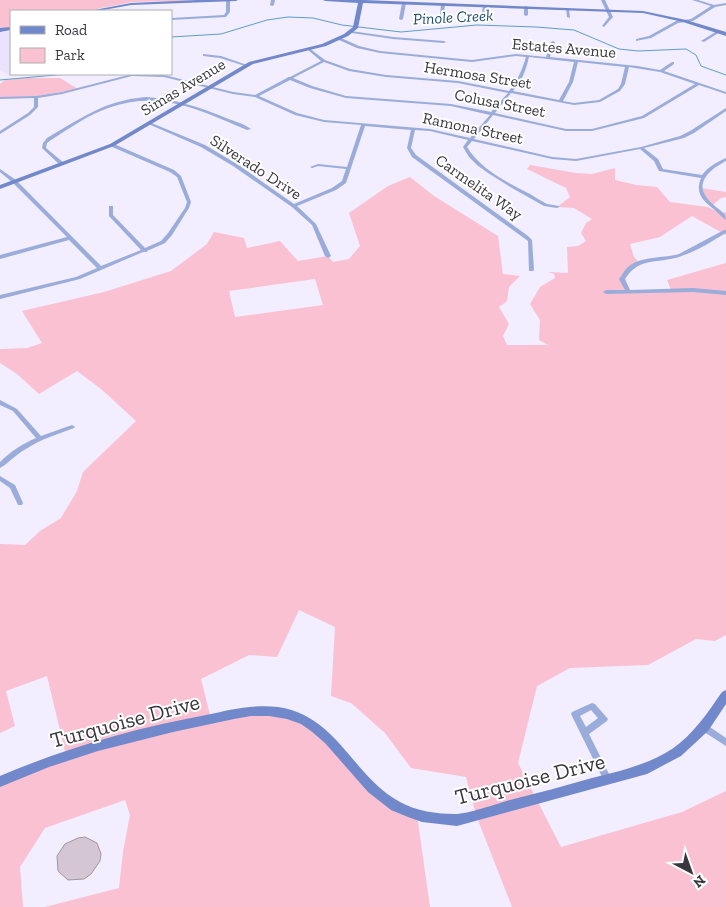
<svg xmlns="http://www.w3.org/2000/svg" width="726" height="907" font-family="'Zilla Slab',serif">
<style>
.built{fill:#eae3fd}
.green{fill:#f9c1d2;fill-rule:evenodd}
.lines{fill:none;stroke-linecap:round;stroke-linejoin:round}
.stream{stroke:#5d9ec8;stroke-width:1}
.building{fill:#d5c6d4;stroke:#a395a2}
.street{fill:#9aacd9;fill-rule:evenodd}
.secondary{fill:#7189cb;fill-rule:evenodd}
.labels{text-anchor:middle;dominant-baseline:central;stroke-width:4;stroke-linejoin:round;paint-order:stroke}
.far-water-label{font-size:16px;font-style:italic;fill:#1b4e6c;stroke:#fff}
.far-street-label{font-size:16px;fill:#39373e;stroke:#fff}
.near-street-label{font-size:22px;fill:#39373e;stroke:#fff}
</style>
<rect width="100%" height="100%" fill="#f2edff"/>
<path class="built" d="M11 31V74H45L10 76 0 70V32Z"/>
<g class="green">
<path d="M0 0H213L133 2 86 11H11V28H0Z"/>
<path d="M27 78H60L78 89 37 96 0 98V84L5 80Z"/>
<path d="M530 165 576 173 592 174 615 168V180L636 185 657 187 670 202 708 207 720 213 726 212V235L692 216 660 237 630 244 634 257 639 262 622 279 629 291 671 290 667 280 726 263V635L715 641 696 639 648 665 570 668 537 686 518 763 561 847 682 812 726 791V907H512L476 815 466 777 411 768 385 733 351 703 331 696 335 627 299 610 277 657 249 655 201 679 211 719 269 711 314 726 369 787 417 815 430 907H45L119 888 123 852 130 815 125 800 45 828 20 867 23 907H0V782L66 755 47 676 6 691 15 726 0 733V544L25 545 40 531 61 518 77 491 83 472 136 421 101 389 77 371 39 394 17 374 0 363V349L27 348 42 343 22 311 104 292 171 271 207 244 214 232 244 238 247 248 280 241 298 261 328 256 333 262 349 259 360 246 349 213 388 186 410 177 434 196 498 236 503 274 520 276 509 287 507 301 499 307 509 324 503 336 507 345H548L539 340 540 320 530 304 540 287 555 278 554 274 548 272 568 273 567 247 578 246 586 241 581 233 586 223 592 219 574 208 557 207 570 197 566 188 527 169ZM315 279 323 305 235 317 229 291Z"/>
<path d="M701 188 726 192V197L721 198 713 205 703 196Z"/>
</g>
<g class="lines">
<g class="stream">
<path d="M171 37 221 34 267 20 288 17 313 18 342 25 401 32 477 25 536 27 574 30 619 49 638 51 686 49 696 55 701 66 726 75"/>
<path d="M0 80 67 74"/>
</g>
</g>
<path class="building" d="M85 837 97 843 101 854 100 861 91 874 84 879 68 880 58 871 57 856 65 844 78 838Z"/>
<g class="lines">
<g class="street">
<path d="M226 0H230V12L226 17 171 20V18L224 15 226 12Z"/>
<path d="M271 0H275L274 5 272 6 270 5Z"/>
<path d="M601 0H605L613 17 604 27 602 26 609 17Z"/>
<path d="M692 0H698L714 5 726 3V5L715 7 693 21 678 23 651 38 636 41V39L649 36 676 21 691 19 711 6Z"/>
<path d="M404 2 406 3 403 19 401 20 399 19 402 3Z"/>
<path d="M443 3 445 4 444 15 442 16 440 15 441 4Z"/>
<path d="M483 5 486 6V13L484 14 482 13Z"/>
<path d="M526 6 528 7V15L526 16 524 15V7Z"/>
<path d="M566 8 569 9 570 18 567 17Z"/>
<path d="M351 31 393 37 444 41 446 42 444 43 393 39 352 33H351Z"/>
<path d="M717 31 720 32 704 42 701 41Z"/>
<path d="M339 38H341L359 46 380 51 472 60 516 54 546 57 551 42 553 41 555 42 550 57 637 66 660 70 672 62H674V64L664 71 726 92V94L699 85 644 118 592 131H566L493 115 474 139 552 157 576 159 641 147 680 136 690 131 726 108V111L694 133 684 138 644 148 658 159 663 169 702 175C708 167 717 162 726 158V161C712 168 694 182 707 198 712 205 720 209 725 215L726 220C723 218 720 215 717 212 705 202 694 195 701 178L659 171 654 161 640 149 576 161 552 159 472 141 467 147C481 170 507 182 530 194 535 197 541 201 547 204 551 205 555 205 559 206V207L557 208 544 206 512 188 488 173 477 165 469 157 463 147 468 140 430 131 415 130 411 148 416 155 528 236 532 240 534 270 533 271H529L528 241 412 157 407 148 411 130 365 126 346 183 336 190 297 206 316 224 331 256 328 258 325 256 312 225 292 207 233 166 201 147 146 123 149 122 205 145 237 164 294 204 332 188 342 181 346 169 318 166 312 168 310 167 318 164 347 167 361 125 324 122 295 115 255 97 233 94 164 77 132 76 62 94 38 98V107L30 115 0 134V131L28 113 34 107V98L0 99V97L36 96 62 92 132 74 164 75 233 92 255 95 287 78 288 77H290L321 61 308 50V48H309L325 60 350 69 386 75 458 81 509 91C518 80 522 70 526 57L516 56 472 62 380 53 357 48 339 40ZM529 57 574 62 569 82 559 100 513 91C522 81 526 70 529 57ZM324 62 349 71 386 77 458 83 508 93 491 112 451 104 346 96 312 86 293 78ZM578 62 625 67 621 84 618 89 599 100 574 103 563 101 573 82ZM629 67 660 72 695 84 642 116 592 129H566L495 113 511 93 574 105 600 102 620 91 625 84ZM290 80 310 88 346 98 451 106 490 115 470 138 430 129 324 120 297 113 259 96Z"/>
<path d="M203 54 221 56 247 65 245 66 220 58 203 56Z"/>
<path d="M146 97C175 99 199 107 226 118 234 121 244 124 251 129L247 130C202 111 161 90 111 107 89 114 70 128 51 140L47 143 46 148 64 163V165H60L42 148 43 143 47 138C73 123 97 106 126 100 133 98 140 98 146 97Z"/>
<path d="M110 144H114L174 170 181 176 191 202 189 208 172 235 165 243 147 251V252H143L80 279 0 299V295L76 277 97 268 69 240 0 259V255L67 237 12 182 0 172V169L16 180 101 266 141 250 109 216V206H113V215L145 248 161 241 168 233 185 208 187 202 177 177 170 172 110 146Z"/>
<path d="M724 230H726V233C712 241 699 250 684 255 661 265 640 255 625 279L630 290 693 288 726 291V295L693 292 606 294 603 292 606 290H625L619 279C622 276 623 272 626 269 639 255 662 259 679 254Z"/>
<path d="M0 400 17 409 41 436 72 425 75 427 74 428C58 434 41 439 26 449 16 454 9 463 0 468V462C10 452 22 444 36 438L13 411 0 405Z"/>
<path d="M0 476 15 485 23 503 22 505H18L10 488 0 481Z"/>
<path d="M592 703 595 704 608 719 607 721 589 734 612 780 611 783 608 784 605 783 571 714 572 712ZM591 710 598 718 586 727 580 716Z"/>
<path d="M704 723 726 738V746L701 730 700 727 701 724Z"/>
</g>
<g class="secondary">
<path d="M197 0H238L236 1 131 5 98 11H89L131 3Z"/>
<path d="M323 0H364L643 11 686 20 726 32V36L683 22 643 13 363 3 358 28 348 36 326 46 253 64 114 146 0 189V185L110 144 249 62 322 44 344 34 353 27 358 3 325 1Z"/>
<path d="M11 27V30L0 32V28Z"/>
<path d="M726 690V704L708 731 681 756 647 774 457 826 422 822 408 817 391 810 368 792 325 743 311 731 301 724 287 719 269 716H251L234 719 173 732 98 751 49 767 0 787V776C66 748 135 728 206 715 229 710 253 704 278 707 338 716 352 776 400 802 416 811 437 814 455 814 468 814 496 804 510 800 537 793 565 786 592 778 620 771 647 765 672 749 693 735 708 712 722 692Z"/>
</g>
</g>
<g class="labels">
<g class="far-water-label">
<text transform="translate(453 17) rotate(-3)">Pinole Creek</text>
</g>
<g class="far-street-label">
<text transform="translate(564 48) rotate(5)">Estates Avenue</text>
<text transform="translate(478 75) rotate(9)">Hermosa Street</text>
<text transform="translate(183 87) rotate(-31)">Simas Avenue</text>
<text transform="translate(500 103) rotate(11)">Colusa Street</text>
<text transform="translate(473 128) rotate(12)">Ramona Street</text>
<text transform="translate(256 167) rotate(33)">Silverado Drive</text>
<text transform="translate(479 187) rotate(35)">Carmelita Way</text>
</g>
<g class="near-street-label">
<text transform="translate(125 721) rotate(-15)">Turquoise Drive</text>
<text transform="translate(530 779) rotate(-14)">Turquoise Drive</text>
</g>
</g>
<rect x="10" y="10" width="162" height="65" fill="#ffffff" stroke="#b0afb2"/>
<rect x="20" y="26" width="25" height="8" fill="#7189cb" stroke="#b0afb2"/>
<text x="55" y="35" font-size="15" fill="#39373e">Road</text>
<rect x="20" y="48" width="25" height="15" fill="#f9c1d2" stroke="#b0afb2"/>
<text x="55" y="60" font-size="15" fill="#39373e">Park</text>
<g transform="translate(691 872) rotate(139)" stroke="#ffffff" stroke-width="4" paint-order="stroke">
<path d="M0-4L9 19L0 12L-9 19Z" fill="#39373e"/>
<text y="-8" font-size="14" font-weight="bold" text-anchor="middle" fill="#39373e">N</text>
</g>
</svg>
